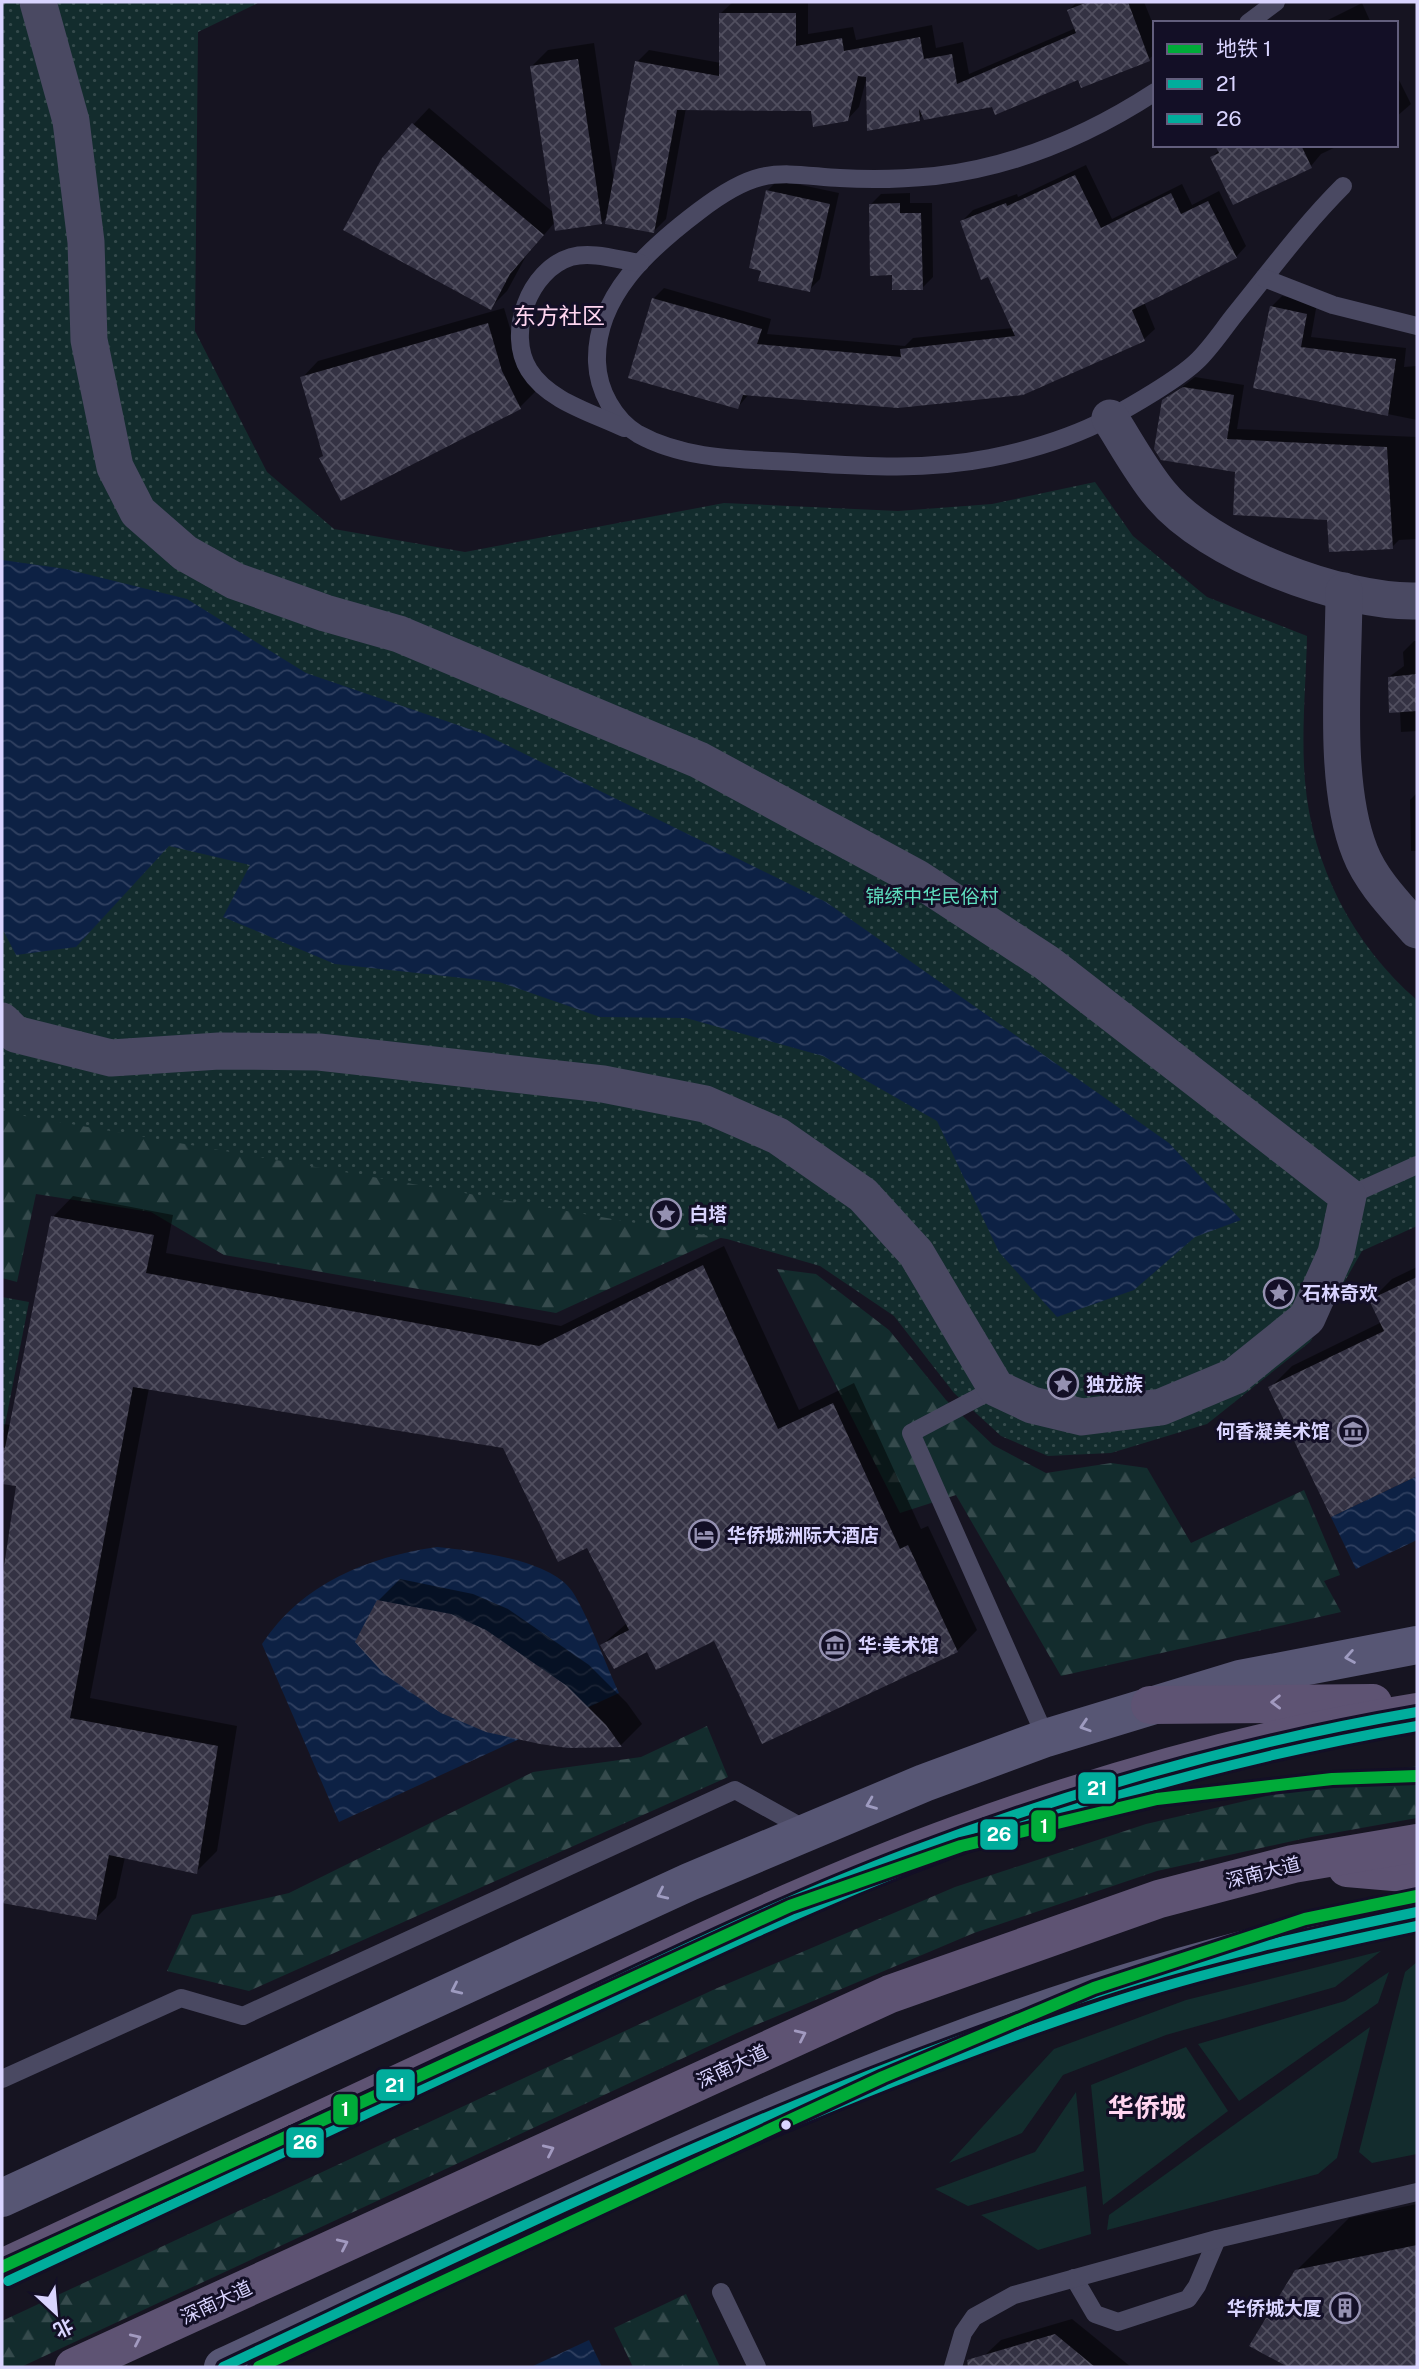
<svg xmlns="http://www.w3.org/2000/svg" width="1419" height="2369" font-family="'Public Sans','Noto Sans SC',sans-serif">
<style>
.grass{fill:#132c2d}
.forest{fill:url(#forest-firs)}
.park{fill:url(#park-dots)}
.water{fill:url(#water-waves)}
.shadow{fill:#0007}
.building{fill:url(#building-cross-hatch)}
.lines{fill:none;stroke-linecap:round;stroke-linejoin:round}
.lane{stroke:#4a4962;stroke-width:18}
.street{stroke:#4a4962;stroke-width:37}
.secondary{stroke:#575674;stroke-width:38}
.primary{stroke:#5e5373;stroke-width:38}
.bus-1-casing{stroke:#130f26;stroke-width:16}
.bus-2-casing{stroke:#130f26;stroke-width:16}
.bus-1{stroke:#01ad9c;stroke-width:10}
.bus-2{stroke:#01ad9c;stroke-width:10}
.metro-1-casing{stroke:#130f26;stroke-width:18}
.metro-1{stroke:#00ab39;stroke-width:12}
.oneway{stroke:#9e9bc0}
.oneway2{stroke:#a29ac0}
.bus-dot{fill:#d9d4ff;stroke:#130f26;stroke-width:2.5}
.labels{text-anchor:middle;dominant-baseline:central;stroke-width:6;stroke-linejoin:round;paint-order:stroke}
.park-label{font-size:19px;fill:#5fe0c0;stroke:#130f26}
.poi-label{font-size:19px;font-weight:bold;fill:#d9d4ff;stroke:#130f26;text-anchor:start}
.street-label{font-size:19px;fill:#d9d4ff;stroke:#130f26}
.quarter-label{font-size:23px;fill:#ffd6f0;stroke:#130f26}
.district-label{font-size:26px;font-weight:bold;fill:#ffd6f0;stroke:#130f26}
.line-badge{stroke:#130f26;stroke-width:2.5}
.badge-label{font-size:19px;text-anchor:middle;font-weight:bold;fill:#fff}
</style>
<defs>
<pattern id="forest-firs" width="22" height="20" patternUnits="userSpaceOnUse" patternTransform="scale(1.75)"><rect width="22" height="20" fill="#132c2d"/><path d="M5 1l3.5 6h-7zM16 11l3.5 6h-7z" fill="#354a4c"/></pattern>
<pattern id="park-dots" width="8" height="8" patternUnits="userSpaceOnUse" patternTransform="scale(1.75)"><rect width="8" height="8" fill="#132c2d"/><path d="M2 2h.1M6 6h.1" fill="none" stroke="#354a4c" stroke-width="1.8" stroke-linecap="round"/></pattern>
<pattern id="water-waves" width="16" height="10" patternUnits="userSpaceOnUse" patternTransform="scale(1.75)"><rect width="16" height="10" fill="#0d2144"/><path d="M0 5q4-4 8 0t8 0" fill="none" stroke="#304060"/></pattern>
<pattern id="building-cross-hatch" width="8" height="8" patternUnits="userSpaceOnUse" patternTransform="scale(1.75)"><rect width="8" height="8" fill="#343243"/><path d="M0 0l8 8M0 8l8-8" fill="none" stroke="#514f5f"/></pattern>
</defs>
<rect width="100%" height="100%" fill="#161421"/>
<g class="grass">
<path d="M1381 1951 1335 1987 1166 2035 1063 2075 1022 2133 949 2163 1054 2049 1186 2000Z"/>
<path d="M1417 1962V2154L1372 2163 1359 2152 1405 1972Z"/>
<path d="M1389 1972 1378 2003 1239 2101 1198 2044 1345 2001Z"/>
<path d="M1370 2027 1337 2158 1318 2174 1107 2230 1109 2215Z"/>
<path d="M1186 2047 1228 2111 1103 2205 1091 2085Z"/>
<path d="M1076 2092 1084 2171 968 2206 935 2189 1035 2152Z"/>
<path d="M1086 2186 1091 2234 1038 2250 981 2215Z"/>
</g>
<g class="forest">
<path d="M170 852 243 869 216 920 334 969 498 987 599 1022 686 1023 821 1061 933 1125 994 1255 1055 1323 1133 1295 1191 1350 1275 1295 1303 1341 1204 1419 1111 1447 1049 1452 1004 1432 958 1389 897 1312 823 1261 729 1234 556 1313 224 1255 151 1212 36 1194 17 1282 2 1278V938L14 960 79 952Z"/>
<path d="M777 1269 816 1274 889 1330 946 1400 993 1445 1046 1473 1111 1463 1147 1468 1191 1543 1304 1490 1340 1575 1324 1581 1341 1612 1061 1676 956 1495 900 1513Z"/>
<path d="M707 1726 728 1777 249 1991 167 1971 192 1915 289 1893 533 1772 641 1757Z"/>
<path d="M1417 1766V1818L1311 1837 1157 1871 974 1933 737 2033 21 2367H2V2321L715 1989 955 1887 1146 1824 1323 1783Z"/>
<path d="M686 2294 720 2367H633L614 2328Z"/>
</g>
<g class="park">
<path d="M2 2H260L198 32 195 331 267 472 334 529 465 552 724 503 898 511 992 504 1095 482 1133 536 1207 597 1307 636C1306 683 1301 734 1305 781 1312 865 1353 945 1417 1000V1226L1362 1251 1310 1342 1207 1424 1111 1453 1048 1456 1001 1436 954 1393 894 1316 820 1266 727 1239 2 1112Z"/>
<path d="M2 1297 29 1302 2 1440Z"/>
</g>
<g class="water">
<path d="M2 560 66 569 187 599 306 673 484 734 826 902 1169 1143 1241 1220 1195 1237 1134 1290 1057 1317 999 1252 937 1121 823 1056 686 1018 600 1017 499 982 335 964 223 917 250 865 169 846 76 947 16 955 2 928Z"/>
<path d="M1417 1476V1540L1356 1569 1331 1517Z"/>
<path d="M437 1547C474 1551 549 1559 572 1591 588 1615 606 1665 619 1693L339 1822 262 1644C302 1583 368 1557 437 1547Z"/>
<path d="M589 2340 602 2367H534L533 2366Z"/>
</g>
<g class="shadow">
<path d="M733 2H808V34L853 27 856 40 932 25 936 48 963 42 969 74 1076 28 1069 10 1077 2H1144L1155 29V54L1149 59 1082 86 1079 78 993 105 923 114 919 119 867 76 859 107 847 120 812 109 686 108 666 219 654 231 609 215 602 222H555L526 256 507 291 491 307 413 125 429 108 554 213 532 66 548 50 594 43 614 181 637 62 649 50 721 63V13Z"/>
<path d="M1362 3 1371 23H1322Z"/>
<path d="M1396 74 1411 104 1396 117Z"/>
<path d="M1217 145H1340L1321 154 1311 166 1212 157 1219 150Z"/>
<path d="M1086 165 1112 219 1182 184 1192 205 1219 191 1246 246 1236 257 1144 302 1155 329 1144 339 1024 393 749 394 738 407 653 299 664 288 771 319 767 334 905 346 913 338 1013 328 962 221 973 210 1017 194 1018 197Z"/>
<path d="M778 180 839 193 820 279 809 290 767 191Z"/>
<path d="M910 193V203H932L933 277 922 288 894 273 870 205 881 194Z"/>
<path d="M1282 296 1317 303 1311 337 1406 348 1404 367 1417 366V420L1255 387 1271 307Z"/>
<path d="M504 308 518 355 536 391 520 407 321 458 324 454 302 378 318 361Z"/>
<path d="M1195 377 1244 385 1237 429 1417 437V539L1399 540 1392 547 1237 471 1164 401Z"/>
<path d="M1414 641H1417V731L1401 732 1400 711 1389 677 1404 666 1403 652Z"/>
<path d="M1417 793V851H1411L1410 800Z"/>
<path d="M73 1196 173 1215 166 1253 561 1326 724 1246 799 1410 854 1383 921 1529 928 1526 977 1630 957 1651 715 1638 647 1650 602 1645 627 1623 588 1545 504 1447 149 1388 90 1698 237 1726 217 1851 196 1872 125 1857 116 1898 96 1918 2 1901V1591L18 1485 2 1482V1424L11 1425 53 1217Z"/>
<path d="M1417 1267V1474L1332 1515 1271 1387 1292 1366 1382 1322 1371 1300 1392 1279Z"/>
<path d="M400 1579 473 1594 508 1609 589 1665 627 1703 642 1724 621 1745 568 1746 378 1601Z"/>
<path d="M1417 2204V2367H1292L1252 2345 1296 2271 1349 2218Z"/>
<path d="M1072 2319 1131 2367H981L984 2356 1001 2340Z"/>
</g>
<g class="building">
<path d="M1088 2H1128L1150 61 1081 88 1078 80 995 115 992 107 924 120 919 109 920 121 867 131 866 77 858 76 848 121 813 127 811 111 677 110 654 233 605 224 635 61 719 76V13H796V46L842 38 844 51 920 37 924 59 952 54 957 84 1076 33 1067 10Z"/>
<path d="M578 59 602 224 555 231 530 66Z"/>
<path d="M412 123 544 235 510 274 491 310 343 230 382 158Z"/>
<path d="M1215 145H1301L1312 168 1233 205 1210 157 1219 153Z"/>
<path d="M1075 175 1101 228 1171 193 1181 214 1208 201 1237 258 1132 310 1145 341 1023 395 898 408 743 395 738 409 628 378 652 298 762 329 757 344 901 357 900 349 1015 336 988 277 981 280 960 221 1006 203 1007 206Z"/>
<path d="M766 190 830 204 810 292 758 281 761 271 749 268Z"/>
<path d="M900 203V213H921L923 290H892V275L870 276 869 204Z"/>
<path d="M1270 306 1307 314 1301 347 1396 359 1388 416 1253 388Z"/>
<path d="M488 323 502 371 521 409 341 501 319 458 323 456 300 377Z"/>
<path d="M1183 387 1234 395 1227 439 1387 447 1393 549 1329 552 1327 520 1233 515 1235 472 1161 460 1154 449 1162 400Z"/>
<path d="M1417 674V711L1389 713 1388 677Z"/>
<path d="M51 1216 154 1235 146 1273 539 1346 703 1265 778 1429 833 1403 900 1549 908 1545 958 1652 762 1744 714 1641 656 1670 647 1652 614 1669 600 1645 629 1630 587 1548 558 1562 503 1448 133 1387 70 1718 218 1746 197 1874 109 1855 96 1920 2 1903V1580L16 1486 2 1484V1447L5 1448Z"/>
<path d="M1417 1277V1476L1331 1517 1268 1387 1384 1331 1369 1300Z"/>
<path d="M377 1600 451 1614 486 1630 567 1686 606 1725 622 1747 568 1748 540 1744 486 1732 441 1713 384 1674 355 1642Z"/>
<path d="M1417 2245V2367H1288L1249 2346 1295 2270Z"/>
<path d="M1055 2334 1095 2367H968L967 2360Z"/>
</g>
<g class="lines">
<g class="lane">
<path d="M1248 23 1276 2"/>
<path d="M1155 92C1089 135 1013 167 935 176 904 179 872 180 840 178 814 177 787 171 761 177 740 182 716 198 699 211 650 248 595 296 597 362 598 390 614 420 638 434 685 460 741 459 793 462 859 466 924 471 990 458 1030 450 1073 437 1109 418 1132 406 1178 379 1196 362 1211 348 1223 329 1236 313 1271 270 1303 226 1343 186"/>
<path d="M1264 278 1333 305 1417 326"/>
<path d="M624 428C593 413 548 401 529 370 506 333 529 270 571 257 592 251 619 260 640 263"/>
<path d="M1348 1196 1417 1165"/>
<path d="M996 1388 911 1433 1046 1738"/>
<path d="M2 2079 181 1998 243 2016 735 1790 807 1830"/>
<path d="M1074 2278 1095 2314 1118 2322 1188 2299 1197 2286 1217 2239"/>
<path d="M721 2292 757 2367"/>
<path d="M953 2367 963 2333 974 2317 1014 2295 1217 2239 1417 2192"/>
</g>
<g class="street">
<path d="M1110 418C1126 443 1141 471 1160 494 1208 553 1342 603 1417 601"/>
<path d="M1344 591C1344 669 1332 782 1360 852 1371 881 1397 907 1417 930"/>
<path d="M2 1021 15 1034 111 1058 219 1051 319 1052 603 1084 705 1104 778 1136 863 1195 916 1253 996 1388 1032 1405 1082 1417 1161 1407 1235 1376 1307 1318 1336 1253 1348 1196 1047 963 917 878 699 760 399 634 325 613 235 581 185 553 138 512 115 467 89 340 86 242 71 121 38 2"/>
</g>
<g class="secondary">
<path d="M2 2198 689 1882 924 1783 1046 1738 1240 1679 1417 1645"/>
<path d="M223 2367C609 2188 994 1986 1417 1912"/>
</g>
<g class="primary">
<path d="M1150 1705 1373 1703"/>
<path d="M1347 1868 1417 1874"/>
<path d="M2 2268C180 2185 359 2102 537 2019 676 1955 815 1886 959 1834 1108 1780 1260 1737 1417 1712"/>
<path d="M74 2367 890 1994 1159 1899 1293 1864 1417 1843"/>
</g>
<g class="bus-1-casing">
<g id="bus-1">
<path d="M2 2268C171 2189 340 2111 509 2032 641 1970 772 1905 908 1853 1073 1790 1243 1742 1417 1712"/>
<path d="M223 2367C512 2231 800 2088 1105 1990 1207 1957 1312 1934 1417 1912"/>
</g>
</g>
<g class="bus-2-casing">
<g id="bus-2">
<path d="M8 2281C176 2202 345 2124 513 2045 645 1984 775 1920 910 1867 1074 1803 1244 1756 1417 1726"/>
<path d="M255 2367C535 2236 813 2101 1107 2004 1209 1970 1313 1948 1417 1926"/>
</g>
</g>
<use href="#bus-1" class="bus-1"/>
<use href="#bus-2" class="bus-2"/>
<g class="metro-1-casing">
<g id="metro-1">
<path d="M2 2267 790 1906 961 1846 1157 1799 1332 1779 1417 1776"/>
<path d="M259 2367 883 2077 1094 1988 1305 1919 1417 1896"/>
</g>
</g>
<use href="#metro-1" class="metro-1"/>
</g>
<defs><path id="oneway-chevron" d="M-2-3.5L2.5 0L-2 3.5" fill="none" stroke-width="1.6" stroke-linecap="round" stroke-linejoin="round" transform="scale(1.75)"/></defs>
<g class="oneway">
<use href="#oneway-chevron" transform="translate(1350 1657) rotate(170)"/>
<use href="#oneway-chevron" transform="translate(1085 1726) rotate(162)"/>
<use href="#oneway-chevron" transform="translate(871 1804) rotate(158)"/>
<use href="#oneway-chevron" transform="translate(662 1894) rotate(155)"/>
<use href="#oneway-chevron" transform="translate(456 1989) rotate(155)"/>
</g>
<g class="oneway2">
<use href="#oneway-chevron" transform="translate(1276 1702) rotate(179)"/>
<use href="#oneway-chevron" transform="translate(801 2035) rotate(-25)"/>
<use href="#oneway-chevron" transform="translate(549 2150) rotate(-25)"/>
<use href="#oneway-chevron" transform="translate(343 2244) rotate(-25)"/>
<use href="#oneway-chevron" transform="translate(136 2339) rotate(-25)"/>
</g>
<defs>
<g id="sight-ring" transform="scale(1.575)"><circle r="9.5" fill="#130f26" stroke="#9591b1" stroke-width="1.5"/><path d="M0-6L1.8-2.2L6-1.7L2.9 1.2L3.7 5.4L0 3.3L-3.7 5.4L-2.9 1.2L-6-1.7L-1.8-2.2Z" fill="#9591b1"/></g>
<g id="museum-ring" transform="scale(1.575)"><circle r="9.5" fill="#130f26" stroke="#9591b1" stroke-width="1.5"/><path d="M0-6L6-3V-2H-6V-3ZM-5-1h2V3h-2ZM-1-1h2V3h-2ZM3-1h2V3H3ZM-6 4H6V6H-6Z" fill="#9591b1"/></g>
<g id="hotel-ring" transform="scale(1.575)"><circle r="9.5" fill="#130f26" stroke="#9591b1" stroke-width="1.5"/><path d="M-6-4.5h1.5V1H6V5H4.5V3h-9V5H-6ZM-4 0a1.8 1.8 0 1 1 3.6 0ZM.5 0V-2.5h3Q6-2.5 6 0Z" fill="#9591b1"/></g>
<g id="building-ring" transform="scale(1.575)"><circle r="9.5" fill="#130f26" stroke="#9591b1" stroke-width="1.5"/><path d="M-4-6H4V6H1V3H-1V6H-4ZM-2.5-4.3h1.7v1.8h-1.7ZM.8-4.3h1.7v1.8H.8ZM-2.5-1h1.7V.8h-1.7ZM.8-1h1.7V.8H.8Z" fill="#9591b1"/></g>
</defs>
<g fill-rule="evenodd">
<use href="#sight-ring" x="666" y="1214"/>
<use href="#sight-ring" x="1279" y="1293"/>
<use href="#sight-ring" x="1063" y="1384"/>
<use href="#museum-ring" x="1353" y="1431"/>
<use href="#hotel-ring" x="704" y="1535"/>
<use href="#museum-ring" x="835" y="1645"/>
<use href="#building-ring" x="1345" y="2308"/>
</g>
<circle class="bus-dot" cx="786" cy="2125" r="6"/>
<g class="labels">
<g class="park-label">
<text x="932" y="896">锦绣中华民俗村</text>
</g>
<g class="poi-label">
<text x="689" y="1214">白塔</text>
<text x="1302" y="1293">石林奇欢</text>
<text x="1086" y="1384">独龙族</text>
<text x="1330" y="1431" text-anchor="end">何香凝美术馆</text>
<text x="727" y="1535">华侨城洲际大酒店</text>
<text x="858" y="1645">华·美术馆</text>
<text x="1322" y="2308" text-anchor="end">华侨城大厦</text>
</g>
<g class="street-label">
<text transform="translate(1263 1872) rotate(-14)">深南大道</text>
<text transform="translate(732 2066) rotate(-25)">深南大道</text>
<text transform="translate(216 2302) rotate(-25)">深南大道</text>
</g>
<g class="quarter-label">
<text x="559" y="315">东方社区</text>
</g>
<g class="district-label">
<text x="1147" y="2107">华侨城</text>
</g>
</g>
<g class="line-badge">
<rect x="1077" y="1771" width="40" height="34" rx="7" fill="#01ad9c"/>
<rect x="1030" y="1809" width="27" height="34" rx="7" fill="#00ab39"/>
<rect x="979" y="1818" width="40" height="33" rx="7" fill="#01ad9c"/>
<rect x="375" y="2068" width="41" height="34" rx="7" fill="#01ad9c"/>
<rect x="332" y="2093" width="27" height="33" rx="7" fill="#00ab39"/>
<rect x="285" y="2126" width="40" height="33" rx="7" fill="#01ad9c"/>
</g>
<g class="badge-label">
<text x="1097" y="1795">21</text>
<text x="1044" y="1833">1</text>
<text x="999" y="1841">26</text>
<text x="395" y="2092">21</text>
<text x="345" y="2116">1</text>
<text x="305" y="2149">26</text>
</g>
<rect width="1419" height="2369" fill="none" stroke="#d9d4ff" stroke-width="7"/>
<rect x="1153" y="21" width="245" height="126" fill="#130f26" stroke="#625e7d" stroke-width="2"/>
<rect x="1167" y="44" width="35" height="10" fill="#00ab39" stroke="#625e7d" stroke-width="2"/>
<text x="1216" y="56" font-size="21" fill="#d9d4ff">地铁 1</text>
<rect x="1167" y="79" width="35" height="10" fill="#01ad9c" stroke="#625e7d" stroke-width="2"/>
<text x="1216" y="91" font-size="21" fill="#d9d4ff">21</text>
<rect x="1167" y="114" width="35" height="10" fill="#01ad9c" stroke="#625e7d" stroke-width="2"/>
<text x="1216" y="126" font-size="21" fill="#d9d4ff">26</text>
<g transform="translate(56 2313) rotate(154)" stroke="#130f26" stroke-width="5" paint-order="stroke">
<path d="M0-5L12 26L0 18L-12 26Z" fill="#d9d4ff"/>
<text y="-10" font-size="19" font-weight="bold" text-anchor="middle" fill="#d9d4ff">北</text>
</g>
</svg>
